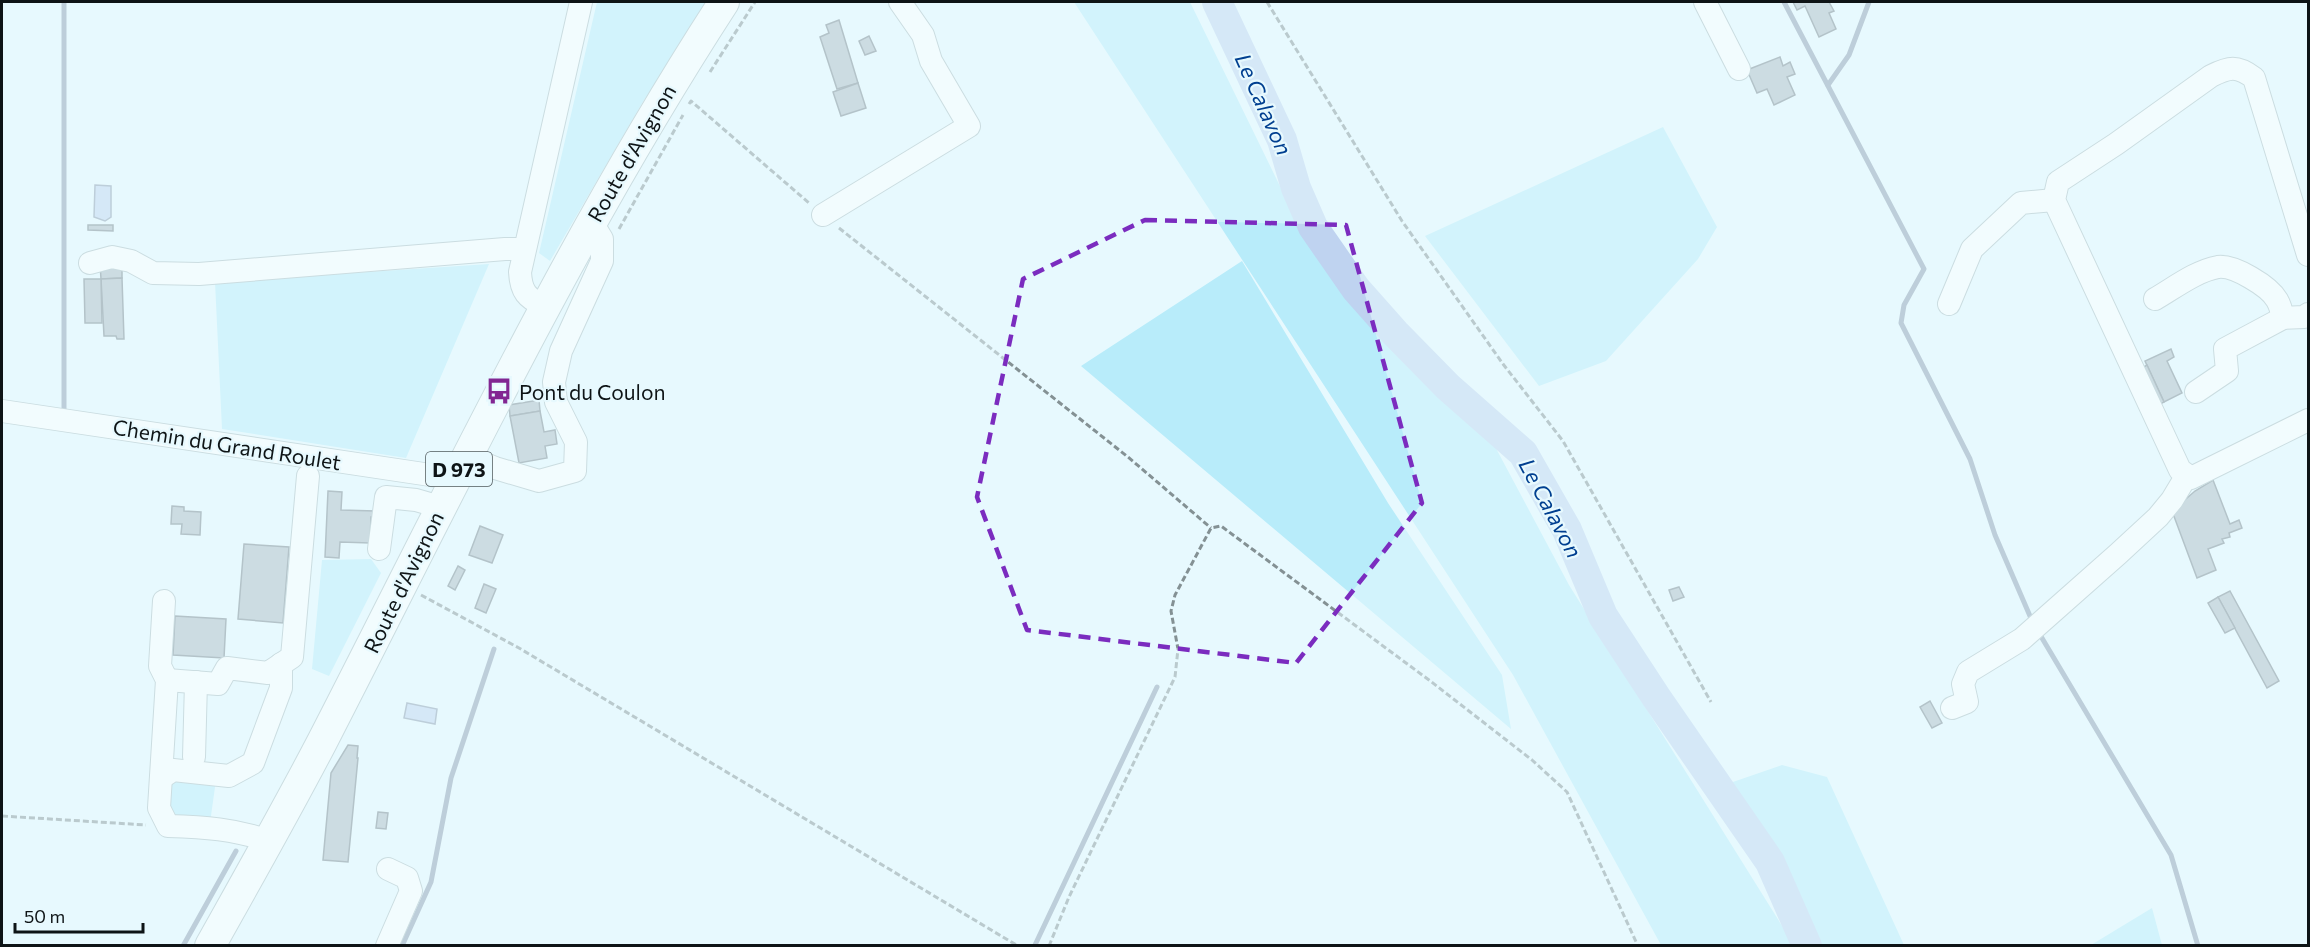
<svg xmlns="http://www.w3.org/2000/svg" width="2310" height="947" font-family="Commissioner,sans-serif">
<style>
.green{fill:#b8ecfa}
.water{fill:#bfd3f0;stroke:#8a9aaf;stroke-width:1.5}
.lines{fill:none;stroke-linecap:round;stroke-linejoin:round}
.stream{stroke:#8a9aaf;stroke-width:5}
.river{stroke:#bfd3f0;stroke-width:30}
.building{fill:#aab8c1;stroke:#75828b;stroke-width:1.5}
.minor-casing{stroke:#a9babf;stroke-width:24}
.major-casing{stroke:#a9babf;stroke-width:32}
.path{stroke:#849194;stroke-width:3;stroke-dasharray:6 3;stroke-linecap:butt}
.minor{stroke:#fff;stroke-width:22}
.major{stroke:#fff;stroke-width:30}
.marked{fill:none;stroke:#7b2cbf;stroke-width:4.5;stroke-dasharray:12 8;stroke-linejoin:round}
.labels{text-anchor:middle;dominant-baseline:central;stroke-width:4.5;stroke-linejoin:round;paint-order:stroke}
.shield{fill:#e7f9fe;stroke:#4f595c;stroke-width:1.5}
.shield-label{font-size:20px;font-weight:bold;fill:#0e1416}
.street-label{font-size:21px;fill:#0e1416;stroke:#e7f9fe}
.poi-label{font-size:21px;fill:#0e1416;stroke:#e7f9fe;text-anchor:start}
.water-label{font-size:22px;font-style:italic;fill:#003f90;stroke:#e7f9fe}
</style>
<rect width="100%" height="100%" fill="#e7f9fe"/>
<g class="green">
<path d="M597 2H710L644 100 550 261 539 253Z"/>
<path d="M1074 2H1190L1299 225 1335 280 1491 439 1569 585 1794 945H1661L1513 675Z"/>
<path d="M1663 127 1717 227 1698 259 1606 361 1539 386 1425 236Z"/>
<path d="M1242 261 1388 503 1502 675 1511 729 1081 366Z"/>
<path d="M489 264 406 458 222 429 215 282Z"/>
<path d="M371 559 381 573 329 676 312 669 322 560Z"/>
<path d="M1782 765 1827 777 1904 945H1820L1779 851 1730 783Z"/>
<path d="M176 777 216 780 210 823 183 822 167 811 168 784Z"/>
<path d="M2152 908 2162 945H2091Z"/>
</g>
<g class="water">
<path d="M95 185 111 186V217L105 221 94 217Z"/>
<path d="M407 703 437 709 435 724 404 718Z"/>
</g>
<g class="lines">
<g class="stream">
<path d="M1784 2 1924 269 1904 305 1901 323 1970 459 1995 535 2033 623"/>
<path d="M1828 85 1849 55 1869 2"/>
<path d="M64 413V2"/>
<path d="M2039 633 2171 855 2198 946"/>
<path d="M1035 945 1157 687"/>
<path d="M183 946 236 851"/>
<path d="M402 946 431 882 451 778 494 649"/>
</g>
<path class="river" d="M1217 2 1282 140 1296 188 1313 227 1356 289 1395 333 1448 387 1523 453 1567 530 1603 616 1656 697 1770 862 1807 946"/>
</g>
<g class="building">
<path d="M1793 2H1829L1834 11 1829 13 1836 29 1819 37 1805 6 1797 10Z"/>
<path d="M839 20 858 83 837 89 820 37 829 33 826 25Z"/>
<path d="M869 36 876 51 865 55 859 41Z"/>
<path d="M1780 57 1783 66 1790 62 1795 74 1787 77 1795 95 1774 105 1767 89 1757 93 1747 70Z"/>
<path d="M858 83 866 108 841 116 833 92Z"/>
<path d="M88 225H113V231L88 230Z"/>
<path d="M122 263V278L101 279 100 264Z"/>
<path d="M122 278 124 339H117L116 336H104L101 279Z"/>
<path d="M84 279H101L102 323H85Z"/>
<path d="M2171 349 2174 357 2167 361 2182 393 2164 402 2145 361Z"/>
<path d="M2147 365 2164 402 2157 406 2140 369Z"/>
<path d="M539 400 540 411 510 416 509 405Z"/>
<path d="M540 411 544 432 555 430 557 444 545 446 547 458 519 463 510 416Z"/>
<path d="M2213 480 2230 524 2239 520 2242 528 2229 533 2230 537 2222 539 2224 543 2208 549 2216 570 2197 578 2172 511 2195 491Z"/>
<path d="M328 491 342 492 341 510 375 511 374 517H371L370 543 340 542 339 558 325 557Z"/>
<path d="M172 506 184 507V511L201 512 200 535 181 534 182 524H171Z"/>
<path d="M480 526 503 535 492 563 469 555Z"/>
<path d="M244 544 289 547 283 623 238 619Z"/>
<path d="M458 566 465 570 455 590 448 586Z"/>
<path d="M484 584 496 589 486 613 475 608Z"/>
<path d="M1679 587 1684 597 1673 601 1669 590Z"/>
<path d="M2230 591 2279 681 2267 688 2218 597Z"/>
<path d="M2218 597 2235 628 2225 633 2208 603Z"/>
<path d="M175 616 226 619 224 658 173 655Z"/>
<path d="M1930 701 1942 723 1932 728 1920 707Z"/>
<path d="M348 745 358 746 357 758H358L348 862 323 860 331 773Z"/>
<path d="M378 812 388 813 386 829 376 828Z"/>
</g>
<g class="lines">
<g class="minor-casing">
<g id="minor">
<path d="M1705 2 1739 69"/>
<path d="M823 215 969 126 931 61 923 35 900 2"/>
<path d="M2308 255 2254 78C2237 65 2229 67 2211 76L2116 144 2058 182 2054 200 2180 470 2191 478 2308 420"/>
<path d="M90 263 112 257 131 261 153 273 199 274 505 249H524"/>
<path d="M2155 299C2174 288 2196 271 2218 267 2234 265 2269 286 2277 300 2280 305 2282 313 2283 318"/>
<path d="M1949 304 1972 249 2021 203 2054 200"/>
<path d="M544 306C527 298 521 292 520 272L581 2"/>
<path d="M2196 392 2227 371 2225 349 2283 318 2304 317 2308 314"/>
<path d="M2 411 437 476 453 482"/>
<path d="M466 456 495 468 539 481 575 471 576 442 556 402 554 382 561 351 602 261V239L591 221"/>
<path d="M379 549 386 497 416 500 440 507"/>
<path d="M164 601 160 666 167 680 159 808 168 826C203 827 236 829 268 841"/>
<path d="M167 680 218 684 227 668 268 673 292 657 308 476"/>
<path d="M1952 708 1967 702 1963 684 1968 672 2022 639 2118 554 2158 517 2172 500 2187 475"/>
<path d="M194 757 196 682"/>
<path d="M161 778 173 770 229 776 253 763 281 688V664"/>
<path d="M387 946 411 891 407 878 388 869"/>
</g>
</g>
<g class="major-casing">
<path id="major" d="M210 946C248 878 286 811 322 742 451 491 570 239 724 2"/>
</g>
<g class="path">
<path d="M1267 2 1402 221 1503 364 1563 441 1711 702"/>
<path d="M710 72 755 2"/>
<path d="M689 104 691 101 809 203"/>
<path d="M839 228 1128 457 1211 528"/>
<path d="M619 229 683 115"/>
<path d="M421 595 519 648 1018 946"/>
<path d="M2 816 146 825"/>
<path d="M1049 946 1069 897 1175 677 1178 649 1171 611 1175 595 1211 528 1221 526 1429 680 1532 760 1567 792 1638 946"/>
</g>
<use href="#minor" class="minor"/>
<use href="#major" class="major"/>
</g>
<path d="M0 0H2310V947H0ZM1145 220 1346 225 1422 503 1296 663 1027 630 977 497 1023 279Z" fill="#e7f9fe" fill-opacity=".55" fill-rule="evenodd"/>
<path class="marked" d="M1145 220 1346 225 1422 503 1296 663 1027 630 977 497 1023 279Z"/>
<defs>
<g id="bus-bare" transform="scale(2.07)"><path d="M-5-6H5V4H4V6H2V4H-2V6H-4V4H-5ZM-3.5-4V0h7V-4ZM-3.5 1.2v1.5H-2V1.2ZM2 1.2v1.5H3.5V1.2Z" fill="#822692" stroke="#e7f9fe" stroke-width="2.5" paint-order="stroke"/></g>
</defs>
<g fill-rule="evenodd">
<use href="#bus-bare" x="499" y="391"/>
</g>
<g class="labels">
<rect class="shield" x="426" y="452" width="66" height="34" rx="4.5"/>
<g class="shield-label">
<text x="459" y="469">D 973</text>
</g>
<g class="street-label">
<text transform="translate(631 153) rotate(-60)">Route d'Avignon</text>
<text transform="translate(227 444) rotate(9)">Chemin du Grand Roulet</text>
<text transform="translate(403 582) rotate(-64)">Route d'Avignon</text>
</g>
<g class="poi-label">
<text x="519" y="391">Pont du Coulon</text>
</g>
<g class="water-label">
<text transform="translate(1264 104) rotate(66)">Le Calavon</text>
<text transform="translate(1551 508) rotate(62)">Le Calavon</text>
</g>
</g>
<rect width="2310" height="947" fill="none" stroke="#0e1416" stroke-width="6"/>
<path d="M15 923v9h128v-9" fill="none" stroke="#0e1416" stroke-width="3"/>
<text x="24" y="923" font-size="18" fill="#0e1416" stroke="#e7f9fe" stroke-width="4.5" paint-order="stroke">50 m</text>
</svg>
